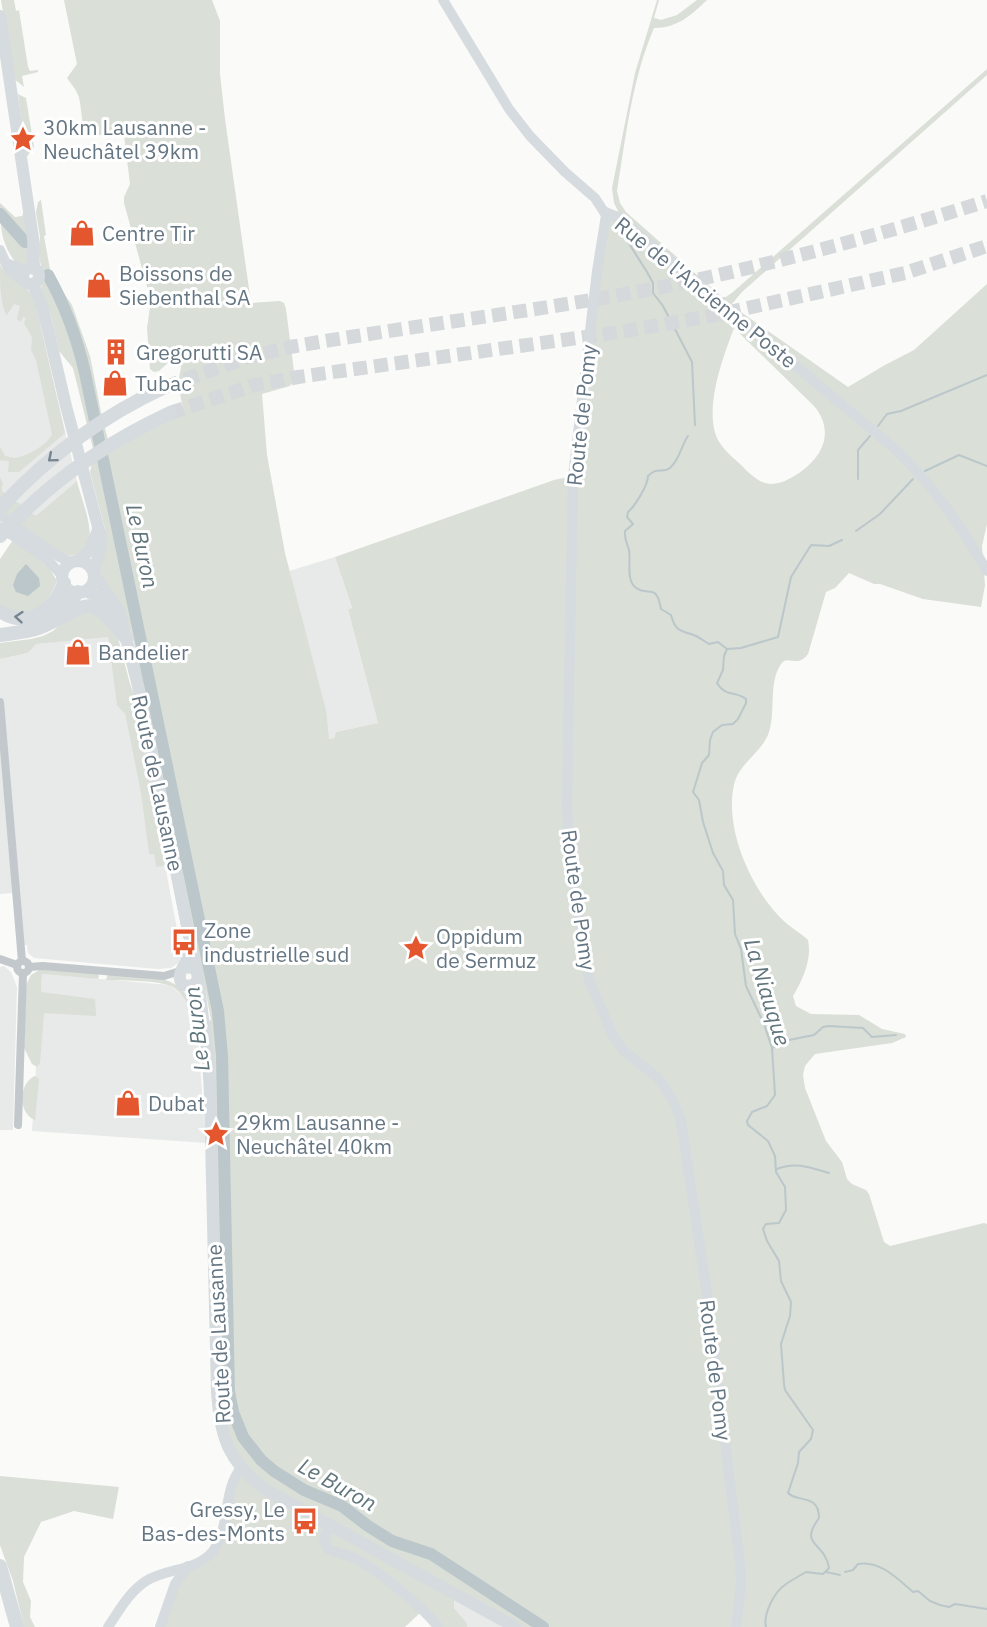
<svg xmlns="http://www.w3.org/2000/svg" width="987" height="1627" font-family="'IBM Plex Sans',sans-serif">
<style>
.built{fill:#e8e9e9}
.green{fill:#dadfd7;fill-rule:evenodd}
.water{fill:#bbc7cb}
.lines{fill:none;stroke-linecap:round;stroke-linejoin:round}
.stream{stroke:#bbc7cb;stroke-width:2}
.river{stroke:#bbc7cb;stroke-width:12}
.highway-tunnel{stroke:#d5d9db;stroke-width:14;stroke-dasharray:14 7;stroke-linecap:butt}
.street{stroke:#c3c8cc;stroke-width:8}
.secondary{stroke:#d6dbdf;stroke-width:10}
.primary{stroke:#d6dbdf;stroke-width:12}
.highway{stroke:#d6dbdf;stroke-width:14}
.oneway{stroke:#768591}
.labels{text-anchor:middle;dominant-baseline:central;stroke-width:6;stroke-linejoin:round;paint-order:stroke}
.poi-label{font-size:21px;fill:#657683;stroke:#fff;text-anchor:start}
.street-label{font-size:21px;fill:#657683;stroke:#fff}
.water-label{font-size:22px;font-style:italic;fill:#60757c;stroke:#fff}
</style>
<rect width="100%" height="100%" fill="#fafaf8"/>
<g class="built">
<path d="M0 250 43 309 40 326 77 481 36 517 2 491 3 483 0 477Z"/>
<path d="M335 557 352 609 348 611 378 723 336 732 334 738 328 739 323 699 289 571Z"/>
<path d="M108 636 117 706 125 714 141 794 149 853H154L156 867 165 865 181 950H183L178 963 171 968 157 969 34 958 28 953 27 945H18L13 893 0 894V659L28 653 36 644Z"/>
<path d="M4 966 11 972 17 987 13 1130H0V967Z"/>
<path d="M42 974 170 985 187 1000 195 1018 197 1026 206 1143 32 1131Z"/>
<path d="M454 1594 515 1627H467V1623L454 1608Z"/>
</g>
<g class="green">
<path d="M1 0H14L16 11 19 10 28 67 30 71 38 70V72L22 76 24 87 13 78Z"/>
<path d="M64 0H212L220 21V74L225 119 251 303 280 301 284 303 286 309 295 379 290 386 262 394 267 455 285 553 326 710 329 739 334 738 336 732 378 723 348 610 352 608 335 557 554 480 573 476 606 215H620L614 203 612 188 635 73 657 0H659L654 18 661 20 677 15 697 0H707C691 15 678 28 654 28 632 79 626 136 617 191L620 203 626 212 722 297H726L733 292 987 69V75L742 292 731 305 848 387 885 365 914 350 987 284V524L982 546 985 585 981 607 923 599 880 584H874L849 573 835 588 826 592 808 654C797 669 788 654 781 664 768 683 776 711 769 732 763 751 741 762 735 781 722 826 752 893 786 923 793 929 801 933 808 940 812 960 803 979 793 996L796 1006 811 1014 859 1015 882 1029 905 1034 906 1037 892 1043 815 1054 805 1066 803 1075 805 1088 826 1141 842 1162 847 1179 852 1184 866 1190 869 1194 884 1242 890 1246 984 1223 987 1224V1627H515L454 1594V1608L467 1623V1627H438L422 1611 405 1627H160L175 1584 212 1552 237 1472 223 1436 208 1021 211 1020 198 952H196L134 643 128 623 100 573 105 529 90 472 94 453 73 368 59 351 50 312 41 289 43 276 38 251 40 237 36 212 38 202 41 200 46 235 44 236 51 275 72 305 90 356 101 412 109 444 170 413 183 409 178 383 181 367 177 360H171L159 371 154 372 150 369 147 328 151 301 124 203V197L130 184 124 135C113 125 98 142 87 133 81 128 82 104 78 95 76 89 71 84 67 78L77 64ZM734 328 814 406C836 432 822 459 796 475 788 480 780 484 770 484 758 483 748 472 740 464 732 457 723 449 718 440 703 410 723 357 734 328Z"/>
<path d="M18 94 26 98 34 147 26 158Z"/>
<path d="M0 203 15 217 22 216 24 211 30 262 27 265 17 264C1 245 0 226 0 203Z"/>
<path d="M0 266C10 280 27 285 35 301L65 433 19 472H8L9 461 0 460V447L5 456C6 456 13 458 15 458 26 457 49 444 52 434L36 360 31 350 32 337 24 323 26 318 23 317 21 322 17 319 20 306 14 304 7 315C0 306 0 280 0 266Z"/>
<path d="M0 477 3 483 2 491 36 516 77 481C80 495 95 531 88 544 86 548 81 551 78 555L67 556 61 554 0 512Z"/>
<path d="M13 540 48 566 57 581C47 609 27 623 0 604V559Z"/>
<path d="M91 609 117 634 130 684 140 709 184 931H182L169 865 156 867 154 854H149L141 794 125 714 117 706 108 637 36 644 28 653 0 659V643L31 639 43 636 53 631 66 619Z"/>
<path d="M41 969 97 973 99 976 98 979 42 974 41 992 95 999 96 1016 44 1013 40 1063 37 1067 32 1064 24 1048 26 985 31 975Z"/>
<path d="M108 974C156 978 187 970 199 1026H197C194 1012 182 989 168 985 152 980 124 981 106 980Z"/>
<path d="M35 1076 39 1079 35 1120C18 1114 18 1083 35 1076Z"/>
<path d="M0 1476 119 1487 113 1519 74 1511 41 1522 24 1557 23 1582 31 1601 30 1617 35 1627H24L13 1581 0 1545Z"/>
</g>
<path class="water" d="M26 564 39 578 40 586 28 596 16 592 13 585 17 574Z"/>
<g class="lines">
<g class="stream">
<path d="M623 234 647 272 653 283V293L663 306 692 362 695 425"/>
<path d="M878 426 887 414 901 411 987 375"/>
<path d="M688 436C681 446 680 459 670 468 663 474 657 466 648 476 648 485 635 506 628 512L627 517 633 524 625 531C624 538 627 543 629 550 631 560 626 580 635 587 648 598 656 581 661 609L671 615C676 633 681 630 696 636 700 638 704 641 709 644L718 642 727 649 741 648 778 637 791 577 811 545 829 546 842 540"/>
<path d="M925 471 959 455 987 466"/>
<path d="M858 479V450L870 436"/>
<path d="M856 531 880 514 913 479"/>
<path d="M727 649 724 656 723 670 717 683C726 698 735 690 746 699V703L738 719 733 724 722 725 713 732 710 740 709 755 702 763 693 792 699 800 703 822 713 853 723 871 724 885 733 900 735 934 741 949 746 986 764 1024 772 1048 775 1095 767 1106 752 1112 747 1121 748 1125 768 1141 775 1156 776 1172 785 1187 786 1210 779 1223 766 1224 763 1229 767 1241 779 1261 781 1281 791 1302 790 1316 781 1344 784 1384 785 1390 813 1430 811 1439 799 1452 798 1463 788 1493C797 1503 819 1493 819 1518 798 1547 825 1541 829 1568L823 1574 806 1572C799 1576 792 1580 786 1584 774 1592 763 1614 766 1627"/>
<path d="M772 1048 789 1040 814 1035 823 1027 828 1026 863 1028 872 1037 896 1035"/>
<path d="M777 1169C795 1161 812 1168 829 1173"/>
<path d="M826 1572 840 1575"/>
<path d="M845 1572 853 1570 858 1564C880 1560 898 1579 913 1592L918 1591 930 1601 940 1605 949 1607 955 1604 987 1609"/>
</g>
<g class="river">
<path d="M0 214 25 242"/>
<path d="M48 275C66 307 77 338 85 373L218 1011 222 1056 229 1392 233 1412 243 1437 261 1460 274 1471 304 1490 342 1506 368 1526 392 1541 431 1554 543 1627"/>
</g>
<g class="highway-tunnel">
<path d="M165 387 248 357 290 347C415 325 542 311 667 286 775 264 882 234 987 201"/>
<path d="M170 413 255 385 298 377 620 332 716 315 905 273 987 246"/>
</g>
<g class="street">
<path d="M0 702 22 961"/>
<path d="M0 959 17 965"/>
<circle cx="23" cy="967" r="6"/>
<path d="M29 967 43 966 164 976 180 971"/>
<path d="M18 1125 23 973"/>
</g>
<g class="secondary">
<path d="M443 0 509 109 530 136 565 172 595 198 606 215 597 271 573 476 567 804 569 845 576 896 585 960 590 982 612 1034 623 1050 658 1078 673 1100 681 1121 706 1287 740 1563 741 1583 736 1627"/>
<path d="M605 212 618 217 895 449C932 484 962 527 987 571"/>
<path d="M0 250 9 270 24 282"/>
<path d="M6 263 25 270"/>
<path d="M0 515 58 556 71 563"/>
<path d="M0 527 48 560 63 577"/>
<path d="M329 1526 324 1538 328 1549C336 1553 346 1554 354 1558 375 1568 424 1608 438 1627"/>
<path d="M108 1627C119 1611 129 1592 146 1581 167 1568 197 1571 213 1551 231 1527 222 1491 241 1468"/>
<path d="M160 1627 175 1584 188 1566"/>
</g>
<g class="primary">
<path d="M0 16 33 238 34 269"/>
<circle cx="31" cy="276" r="8"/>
<path d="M33 284 43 309 66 406 101 538 100 549 94 572"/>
<path d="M78 561 90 550 98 530"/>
<circle cx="78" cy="577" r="16"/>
<path d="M94 575 119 610 141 698 196 970"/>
<path d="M85 591 99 597 116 616"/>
<path d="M184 968 192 967 197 972 198 980 192 986 183 985C173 974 189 963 190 948"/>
<path d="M198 980 208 1056 210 1095 217 1392C220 1438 229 1464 268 1491L515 1627"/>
</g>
<g class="highway">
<path d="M0 508C47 457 102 416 165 387"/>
<path d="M0 536C48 483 105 443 170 413"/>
<path d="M0 611C27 630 55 611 64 583"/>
<path d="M57 615 78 592"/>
<path d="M0 635C13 633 29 632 41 627 88 607 87 588 126 638"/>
<path d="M0 1566 17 1627"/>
</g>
</g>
<defs><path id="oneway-chevron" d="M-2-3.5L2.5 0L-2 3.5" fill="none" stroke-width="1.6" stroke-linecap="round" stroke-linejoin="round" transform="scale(1.5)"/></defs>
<g class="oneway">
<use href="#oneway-chevron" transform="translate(52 458) rotate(140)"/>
<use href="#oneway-chevron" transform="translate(19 617) rotate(-175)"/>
</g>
<defs>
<g id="sight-bare" transform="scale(2.07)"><path d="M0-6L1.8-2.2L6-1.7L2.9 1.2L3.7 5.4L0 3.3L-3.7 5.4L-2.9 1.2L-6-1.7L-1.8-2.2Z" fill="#e4572e" stroke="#fff" stroke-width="2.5" paint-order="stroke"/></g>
<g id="shop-bare" transform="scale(2.07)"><path d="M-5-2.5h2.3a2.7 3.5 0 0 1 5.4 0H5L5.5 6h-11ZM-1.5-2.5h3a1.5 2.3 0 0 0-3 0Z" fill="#e4572e" stroke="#fff" stroke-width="2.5" paint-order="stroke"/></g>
<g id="building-bare" transform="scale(2.07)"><path d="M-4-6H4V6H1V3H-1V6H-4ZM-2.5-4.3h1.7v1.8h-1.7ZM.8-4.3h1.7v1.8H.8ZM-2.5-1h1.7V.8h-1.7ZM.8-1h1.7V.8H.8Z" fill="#e4572e" stroke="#fff" stroke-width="2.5" paint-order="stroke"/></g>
<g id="bus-bare" transform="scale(2.07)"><path d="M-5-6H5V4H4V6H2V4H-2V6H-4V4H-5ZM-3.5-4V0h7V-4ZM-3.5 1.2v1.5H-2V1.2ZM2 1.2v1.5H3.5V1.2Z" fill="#e4572e" stroke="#fff" stroke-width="2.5" paint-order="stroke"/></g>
</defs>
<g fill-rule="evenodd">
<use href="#sight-bare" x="23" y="139"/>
<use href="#shop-bare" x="82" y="233"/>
<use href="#shop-bare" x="99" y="285"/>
<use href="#building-bare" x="116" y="352"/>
<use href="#shop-bare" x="115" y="383"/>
<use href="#shop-bare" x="78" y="652"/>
<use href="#bus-bare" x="184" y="942"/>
<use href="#sight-bare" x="416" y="948"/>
<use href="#shop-bare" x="128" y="1103"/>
<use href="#sight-bare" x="216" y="1134"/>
<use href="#bus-bare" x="305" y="1521"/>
</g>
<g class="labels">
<g class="poi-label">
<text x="43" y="127">30km Lausanne -<tspan x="43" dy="24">Neuchâtel 39km</tspan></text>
<text x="102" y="233">Centre Tir</text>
<text x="119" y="273">Boissons de<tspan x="119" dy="24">Siebenthal SA</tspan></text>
<text x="136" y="352">Gregorutti SA</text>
<text x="135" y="383">Tubac</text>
<text x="98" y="652">Bandelier</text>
<text x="204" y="930">Zone<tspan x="204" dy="24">industrielle sud</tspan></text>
<text x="436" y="936">Oppidum<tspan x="436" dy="24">de Sermuz</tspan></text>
<text x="148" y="1103">Dubat</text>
<text x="236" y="1122">29km Lausanne -<tspan x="236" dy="24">Neuchâtel 40km</tspan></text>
<text x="285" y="1509" text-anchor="end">Gressy, Le<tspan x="285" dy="24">Bas-des-Monts</tspan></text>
</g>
<g class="street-label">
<text transform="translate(706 292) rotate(39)">Rue de l'Ancienne Poste</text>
<text transform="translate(581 415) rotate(-84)">Route de Pomy</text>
<text transform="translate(158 783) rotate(78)">Route de Lausanne</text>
<text transform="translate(579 900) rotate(82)">Route de Pomy</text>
<text transform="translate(218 1334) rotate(-93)">Route de Lausanne</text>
<text transform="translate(716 1370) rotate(83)">Route de Pomy</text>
</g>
<g class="water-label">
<text transform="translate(143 546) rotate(78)">Le Buron</text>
<text transform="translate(768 992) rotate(73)">La Niauque</text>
<text transform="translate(196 1029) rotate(-97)">Le Buron</text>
<text transform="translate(338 1484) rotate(29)">Le Buron</text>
</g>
</g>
</svg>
